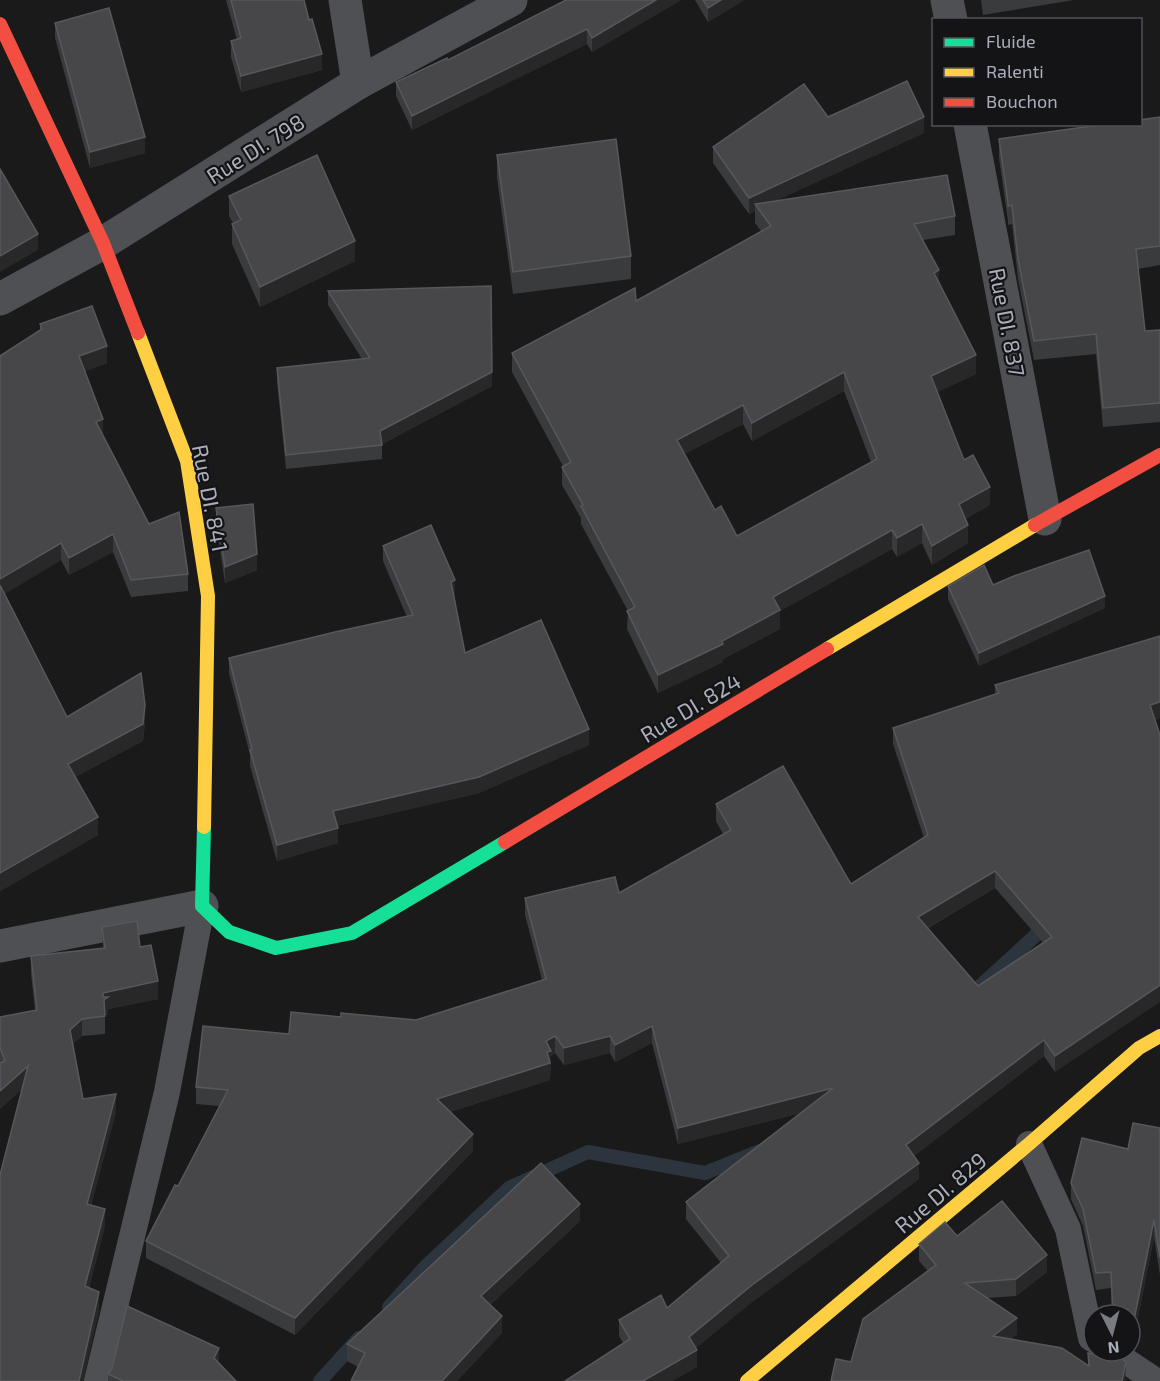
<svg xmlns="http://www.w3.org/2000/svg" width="1160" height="1381" font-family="'Exo 2',sans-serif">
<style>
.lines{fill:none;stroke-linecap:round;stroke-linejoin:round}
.stream{stroke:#2c343d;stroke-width:14}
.lane{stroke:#4e5054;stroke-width:26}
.street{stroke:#4e5054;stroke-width:33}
.fast{stroke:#16e098;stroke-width:14}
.slow{stroke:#ffcf43;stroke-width:14}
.jam{stroke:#f24e42;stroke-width:14}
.wall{fill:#3a3b3d;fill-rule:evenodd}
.shaded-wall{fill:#282829}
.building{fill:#47474a;stroke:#56585c;stroke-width:1.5;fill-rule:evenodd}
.labels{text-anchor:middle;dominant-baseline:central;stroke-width:4.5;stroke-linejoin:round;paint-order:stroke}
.street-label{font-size:22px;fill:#abafbb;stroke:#141417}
</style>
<rect width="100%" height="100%" fill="#1a1a1b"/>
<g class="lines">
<g class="stream">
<path d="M976 990 1048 924"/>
<path d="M389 1307 426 1266 509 1188 588 1152 705 1173 760 1151"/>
<path d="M320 1381 359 1338"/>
</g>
<g class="lane">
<path d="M1029 1144 1068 1229 1091 1338 1094 1340"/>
<path d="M1111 1351 1156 1381"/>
<path d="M97 1381 167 1092 202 906"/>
</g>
<g class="street">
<path d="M345 0 358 83"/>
<path d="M947 0 951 20"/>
<path d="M970 124 1045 519"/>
<path d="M0 299 103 243 358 83 511 0"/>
<path d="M0 946 202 906"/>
</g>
<path class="fast" d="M204 827 202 906 229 932 276 948 352 933 505 842"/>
<g class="slow">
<path d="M138 333 187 461 208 596 204 827"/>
<path d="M827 649 1035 525"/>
<path d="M747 1381 1029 1144 1139 1048 1160 1036"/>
</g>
<g class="jam">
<path d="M0 24 103 243 138 333"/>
<path d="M1035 525 1160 455"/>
<path d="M505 842 827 649"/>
</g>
</g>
<g class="wall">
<path d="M226 0H304L322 70 241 92 231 57V41L237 40Z"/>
<path d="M681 0 592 52 587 44 412 130 396 96V82L448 60Z"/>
<path d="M695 0H744L708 22Z"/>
<path d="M981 0H1074L983 15Z"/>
<path d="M55 23 145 153 90 168 55 38Z"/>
<path d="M828 117 924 133 775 201 955 216V235L923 240 976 374 937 392 964 460 990 505 965 519 968 543 932 565 922 543 897 557 892 549 780 611V629L723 659V662L658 693 627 629 628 611 581 524V518L562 485V467L563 466 512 372V353L636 301 761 231 755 223V211L749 214 713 163V147ZM844 391 871 462 737 536 715 510 684 454 743 424 752 441Z"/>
<path d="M1160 117V265L1138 269 1145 331 1160 334V422L1103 427 1096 354 1034 360 1018 279 1012 224 1008 225V221L999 158V139Z"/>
<path d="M497 155 631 256V279L513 294 497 178Z"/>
<path d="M229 196 355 261 260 307 232 244V224L233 223 229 216Z"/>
<path d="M328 291 492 386 382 444V459L286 469 277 382V368L362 359 328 305Z"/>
<path d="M40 324 107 363 85 371 103 436 149 524 188 574V591L131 597 113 552 69 575 61 560 4 594 67 717 145 722 143 741 75 777 98 835 0 891V356L40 330Z"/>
<path d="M216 508 257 570 225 583 216 524Z"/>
<path d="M383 546 455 596H454L465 653 589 745 479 793 337 826 338 843 277 861 250 766V755L229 673V658L407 617 383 561Z"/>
<path d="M993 585 1105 608 979 666 948 599V586Z"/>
<path d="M1160 636V718L1155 720 1055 1072 1044 1056 914 1156 919 1179 752 1302 695 1348 697 1367 672 1381H565L623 1343 619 1336V1320L667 1308 721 1263 686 1219V1202L801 1113 678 1144 652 1043 615 1062 610 1053 564 1065 555 1053 551 1056 550 1080 450 1112 473 1151 295 1335 146 1258V1241L178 1186 219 1106 196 1104V1087L289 1034 341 1017 416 1020 542 980 525 915V898L619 893 723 834 716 821V804L851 884 924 838 893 744V728L995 694V685ZM995 888 1043 943 978 986 928 928Z"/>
<path d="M102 927 140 947 158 999 108 1009V1014L105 1016V1034L82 1036 73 1044 83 1099 116 1112 91 1205 105 1226 89 1288 99 1310 83 1381 22 1089 0 1109V1017L35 1010 31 974V956L103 948Z"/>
<path d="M1160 1128V1275L1154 1237 1132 1347 1130 1346V1315H1112L1111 1288 1096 1290 1083 1226 1071 1199V1183Z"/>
<path d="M580 1221 490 1305 502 1333 457 1381H351L358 1367 347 1361V1344Z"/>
<path d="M957 1236 1047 1272 1016 1296 987 1298 1017 1334 1011 1339 1088 1366V1353L1126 1379 1125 1381H831L851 1362 928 1271 919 1261V1244Z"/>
<path d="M219 1363 236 1381H108V1374Z"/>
</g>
<g class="shaded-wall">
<path d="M656 0H681L592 52V38Z"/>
<path d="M721 0H744L708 22V8Z"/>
<path d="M587 29V44L412 130V116Z"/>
<path d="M322 54V70L241 92V76Z"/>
<path d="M924 117V133L758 209 755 204V211L749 214V198Z"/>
<path d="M145 137V153L90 168V152Z"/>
<path d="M38 234V250L0 272V256Z"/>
<path d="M355 241V261L260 307V287Z"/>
<path d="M939 270V288L934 273Z"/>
<path d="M107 346V363L79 374V356Z"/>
<path d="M976 355V374L931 395V376Z"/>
<path d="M492 372V386L380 445V431Z"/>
<path d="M844 372V391L752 441V423Z"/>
<path d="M743 405V424L677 458V440Z"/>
<path d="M103 419V437L96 422Z"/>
<path d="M990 487V505L959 522V504Z"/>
<path d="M922 524V543L897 557V538Z"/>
<path d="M968 525V543L932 565V546Z"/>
<path d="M892 530V549L780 611V629L723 659V662L658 693V675L722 641 773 597Z"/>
<path d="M113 534V552L69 575V558Z"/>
<path d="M61 543V560L0 597V579Z"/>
<path d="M257 554V570L225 583V567Z"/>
<path d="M455 580V596L451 597V582Z"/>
<path d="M1105 596V608L979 666V653Z"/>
<path d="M1160 702V718L1150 721V705Z"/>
<path d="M145 705V722L143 741 68 781V764Z"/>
<path d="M589 729V745L479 793 333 827V811Z"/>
<path d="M98 817V835L0 891V873Z"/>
<path d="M338 828V843L277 861V845Z"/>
<path d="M995 871V888L918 933V917Z"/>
<path d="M158 981V999L108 1009V1014L105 1016 103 993Z"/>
<path d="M1160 985V1002L1055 1072V1056Z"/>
<path d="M82 1019V1036L70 1047V1030Z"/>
<path d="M652 1026V1043L615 1062V1045Z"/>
<path d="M555 1036V1053L551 1056 550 1080 437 1116V1099Z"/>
<path d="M610 1036V1053L564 1065V1048Z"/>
<path d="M1044 1040V1056L906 1162V1145Z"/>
<path d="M28 1066V1084L0 1109V1091Z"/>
<path d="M833 1088V1105L678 1144V1128Z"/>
<path d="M116 1094V1112L87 1221V1204Z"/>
<path d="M473 1134V1151L295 1335V1318Z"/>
<path d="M919 1163V1179L752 1302 689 1354V1337L752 1285Z"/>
<path d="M580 1204V1221L481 1313V1296Z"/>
<path d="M105 1209V1226L85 1304V1286Z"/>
<path d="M1154 1220V1237L1132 1347V1330Z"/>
<path d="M1047 1255V1272L1016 1296V1279Z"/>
<path d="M99 1292V1310L83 1381H79Z"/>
<path d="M502 1316V1333L457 1381H442Z"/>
<path d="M1017 1318V1334L993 1352V1336Z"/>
<path d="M219 1348V1365L214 1358Z"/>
<path d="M697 1350V1367L672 1381H643Z"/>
<path d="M1126 1362 1125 1381H1122Z"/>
</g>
<g class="building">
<path d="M231 0H304L309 20 312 19 322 54 241 76 231 41 241 38Z"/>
<path d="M566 0H656L592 38 587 29 412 116 396 82 447 58 448 60Z"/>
<path d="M703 0H721L708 8Z"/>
<path d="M109 8 145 137 90 152 55 23Z"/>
<path d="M907 81 924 117 749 198 713 147 804 84 828 117Z"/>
<path d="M1160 117V246L1136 249 1145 331 1160 330V403L1103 408 1096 334 1034 341 1018 259 1012 205 1008 206V202L999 139 1106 124H1140V120Z"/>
<path d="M616 139 631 256 513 272 497 155Z"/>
<path d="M317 155 355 241 260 287 232 224 241 220 229 196Z"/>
<path d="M0 169 38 234 0 256Z"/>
<path d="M947 175 955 216 914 224 939 270 934 273 976 355 931 376 964 460 973 455 990 487 959 504 968 525 932 546 922 524 897 538 892 530 773 597 780 610 722 641 723 644 658 675 627 611 635 607 581 506 583 505 562 467 571 462 512 353 635 288 636 301 771 226 755 204ZM844 372 877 459 737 536 721 506 715 510 677 440 743 405 752 423Z"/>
<path d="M491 286 492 372 380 431 382 445 286 455 277 368 370 358 328 291Z"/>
<path d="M92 306 107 346 79 356 103 419 96 422 149 524 179 512 188 574 131 580 113 534 69 558 61 543 0 579V356L42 329 40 324Z"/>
<path d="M253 504 257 554 225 567 216 508Z"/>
<path d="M431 525 455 580 451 582 465 653 541 620 589 729 479 777 333 811 338 828 277 845 250 750 252 749 229 658 335 632 413 615 383 546Z"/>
<path d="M1089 550 1105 596 979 653 948 586 984 565 993 585 1014 576Z"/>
<path d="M0 585 67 717 141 673 145 705 143 724 68 764 98 817 0 873Z"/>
<path d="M1160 636V702L1150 705 1160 735V985L1055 1056 1044 1040 906 1145 919 1163 752 1285 689 1337 697 1350 643 1381H565L630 1339 619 1320 661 1295 667 1308 729 1256 686 1202 833 1088 678 1128 652 1026 615 1045 610 1036 564 1048 555 1036 546 1041 551 1051 547 1052 550 1063 437 1099 473 1134 295 1318 146 1241 175 1185 178 1186 228 1090 196 1087 203 1026 289 1034 291 1012 341 1017V1013L416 1020 546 979 525 898 615 877 619 893 731 830 716 804 783 766 851 884 928 835 893 728 999 693 995 685ZM995 871 1052 937 978 986 918 917Z"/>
<path d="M137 921 140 947 151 945 158 981 103 993V997H108L104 1000 105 1016 82 1019 70 1030 83 1099 116 1094 87 1204 105 1209 85 1286 99 1292 79 1381H0V1175L28 1066 0 1091V1063L5 1061 0 1048V1017L37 1010 31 956 105 948 102 927Z"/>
<path d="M1133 1123 1160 1128V1258L1154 1220 1132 1330 1130 1329V1315H1113L1111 1272 1096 1273 1083 1209 1071 1183 1082 1138 1128 1149Z"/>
<path d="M541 1163 580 1204 481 1296 502 1316 442 1381H351L365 1353 347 1344Z"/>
<path d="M1002 1201 1047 1255 1016 1279 965 1283 1017 1318 993 1336 1062 1348 1089 1366 1088 1353 1122 1359 1126 1362 1122 1381H831L836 1359 851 1362 863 1319 936 1265 919 1244 945 1222 957 1236Z"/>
<path d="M127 1306 219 1348 214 1358 236 1381H123L108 1374 112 1368Z"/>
</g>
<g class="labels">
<g class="street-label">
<text transform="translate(255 148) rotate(-32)">Rue DI. 798</text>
<text transform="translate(1008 322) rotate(79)">Rue DI. 837</text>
<text transform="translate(211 498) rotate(79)">Rue DI. 841</text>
<text transform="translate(690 707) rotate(-31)">Rue DI. 824</text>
<text transform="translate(940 1192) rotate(-40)">Rue DI. 829</text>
</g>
</g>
<rect x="932" y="18" width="210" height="108" fill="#141417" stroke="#505259" stroke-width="1.5"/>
<rect x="944" y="38" width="30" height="9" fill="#16e098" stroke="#505259" stroke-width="1.5"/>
<text x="986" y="48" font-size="18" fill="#abafbb">Fluide</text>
<rect x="944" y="68" width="30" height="9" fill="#ffcf43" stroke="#505259" stroke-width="1.5"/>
<text x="986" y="78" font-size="18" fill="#abafbb">Ralenti</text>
<rect x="944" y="98" width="30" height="9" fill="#f24e42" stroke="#505259" stroke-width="1.5"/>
<text x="986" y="108" font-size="18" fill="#abafbb">Bouchon</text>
<g transform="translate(1112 1333) rotate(174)"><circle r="28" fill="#141417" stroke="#505259" stroke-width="1.5"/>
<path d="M0-4.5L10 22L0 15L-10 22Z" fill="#787b83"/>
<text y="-9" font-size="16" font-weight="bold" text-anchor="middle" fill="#abafbb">N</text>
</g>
</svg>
